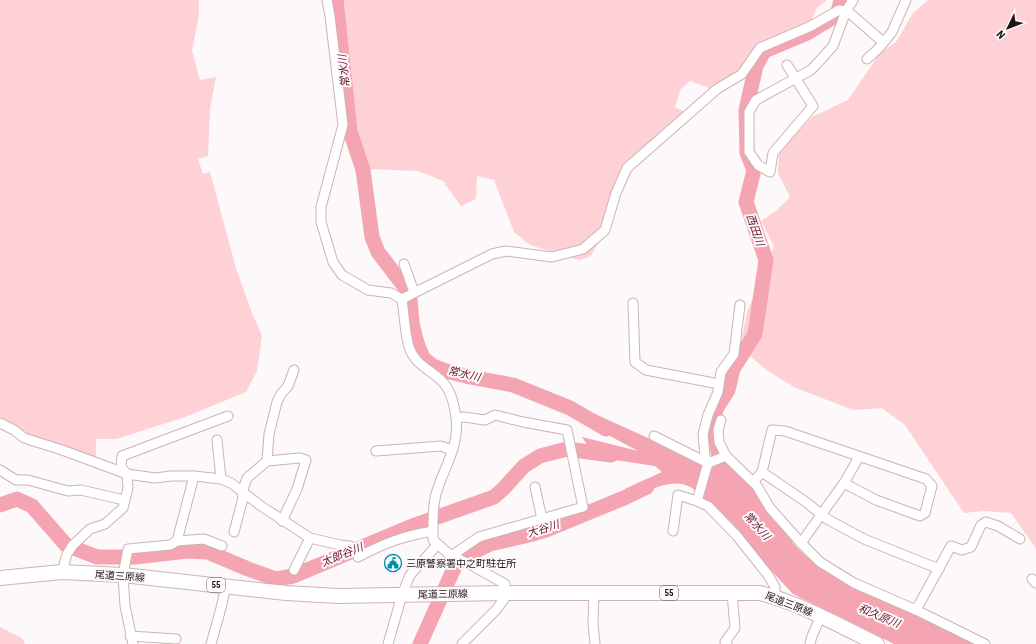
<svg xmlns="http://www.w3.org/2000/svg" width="1036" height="644" font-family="'Roboto Condensed','Noto Sans JP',sans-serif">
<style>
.green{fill:#fed1d7}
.water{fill:#f4a5b1}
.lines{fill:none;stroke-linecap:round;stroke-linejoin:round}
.river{stroke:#f4a5b1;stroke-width:15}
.street-casing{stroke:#cbb3b6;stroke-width:11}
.primary-casing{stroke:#cbb3b6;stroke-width:16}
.street{stroke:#fff;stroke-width:9}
.primary{stroke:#fff;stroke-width:14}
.labels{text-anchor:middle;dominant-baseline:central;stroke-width:4;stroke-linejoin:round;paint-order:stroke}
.shield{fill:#fdf8f9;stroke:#60595a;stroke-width:1}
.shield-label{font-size:9px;font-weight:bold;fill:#1d1516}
.poi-label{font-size:10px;fill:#1d1516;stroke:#fdf8f9;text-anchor:start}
.street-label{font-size:10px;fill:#1d1516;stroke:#fdf8f9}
.water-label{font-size:11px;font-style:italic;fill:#6a142d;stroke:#fdf8f9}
</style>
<rect width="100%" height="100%" fill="#fdf8f9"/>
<g class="green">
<path d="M0 0H199V15L192 51 200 80 216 77 210 109 208 156 198 159 203 174 210 172 236 268 252 313 262 336 257 371 246 392 185 417 116 439H96V458L30 435 0 417Z"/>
<path d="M341 0H827L817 8 810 23 760 46 741 69 712 89 690 81 681 89 675 107 685 112 626 164 613 188 603 234 591 256 579 260 530 245 514 232 494 180 477 176 476 199 461 206 443 181 418 171 368 169 355 130Z"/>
<path d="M928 0H1036V549L1011 513 984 511 964 513 905 425 882 408 853 410 796 388 768 371 740 348 747 312 774 246 761 221 776 211 790 197 778 173 779 152 812 117 848 100 880 53 896 42 913 13Z"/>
<path d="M0 627 22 638 25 644H0Z"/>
</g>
<path class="water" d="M714 409 719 416 717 430 729 465 753 487 758 498 793 540 792 542C818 572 853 586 887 602 917 616 946 630 976 644H894L793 594 704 499C700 495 696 491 692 488 673 476 649 491 631 498L625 489 662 472 655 466 595 457 582 437 638 451 586 423 593 413 692 458 714 465C707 441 707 432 714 409Z"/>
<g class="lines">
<g class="river">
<path d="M336 0 350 131 363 170 372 237 378 252 407 290 410 299 412 323 417 343 423 358 433 366 446 371 470 377 513 385 570 408 606 429"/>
<path d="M711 430 716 409 728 390 733 369 755 334 766 260 746 202 754 170 747 153 746 110 756 66 764 51 807 33 837 15 841 0"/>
<path d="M0 505 17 499 32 506 66 545 97 557H135L187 551 208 552 248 569 276 579 293 576 415 525 494 497 503 489 524 466 540 456 567 449 611 455"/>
<path d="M420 644 455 566 467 555 490 544 529 535 546 530 624 498 647 487"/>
</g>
<g class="street-casing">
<g id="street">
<path d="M327 0 330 16 343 125 321 207V222L333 262 342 275 368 290 391 293 402 299C404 312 405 334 409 347 416 368 436 371 446 386 452 395 455 409 456 418 460 446 443 469 436 494 432 509 433 524 433 540L449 554H454L479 537 583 507 567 430 523 422 495 415 485 420 464 417 456 418"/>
<path d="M867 59 879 48 892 32 906 0"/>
<path d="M787 65 813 106 773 153 770 172 758 165 749 152V112L756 100 811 70 824 56 833 46 846 11 853 0"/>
<path d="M404 264 414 292"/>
<path d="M402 299 492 254 506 251 552 257 583 249 605 230 616 193 627 168 717 89 742 74 760 48 811 26 839 10 846 11 852 15 883 42"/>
<path d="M633 303 635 362 646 370 719 384"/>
<path d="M721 420 718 430 719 442 726 456 757 486 770 508 801 543 820 562 854 583 916 610 985 644"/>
<path d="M0 423 14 430 24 438 62 450 127 474 155 478 171 476H194L221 479 231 483 261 506 310 538 340 545 350 546"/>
<path d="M654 436 708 463 726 456"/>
<path d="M217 440 221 479"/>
<path d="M376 451 441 446 452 450"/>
<path d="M267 461 269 434 277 402 281 394 288 386 294 370"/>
<path d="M0 470 16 480H28L68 491 81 490 124 500"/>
<path d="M762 472 806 502 827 519 864 539 939 569"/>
<path d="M753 482 762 472 772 430 785 431 926 479 932 486 925 513 920 516 876 500 844 483"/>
<path d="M535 487 542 519"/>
<path d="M697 501 708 463 705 456 703 434 708 415 718 392 721 372 734 354 740 305"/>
<path d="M673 531 678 495 697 501 708 506 737 536 768 575 775 587V597"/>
<path d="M234 532 243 498 242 492 247 478 267 461 300 458 306 460 297 489 282 521"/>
<path d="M177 541 194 476"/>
<path d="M801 543 844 483 859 457"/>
<path d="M449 554 471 565 505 584 504 599 496 610 462 644"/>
<path d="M358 557C385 543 403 536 433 531"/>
<path d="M294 570 310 538"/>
<path d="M62 572 67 554 73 545 90 529 105 524 123 508 128 488 127 474 121 467 122 456 228 416"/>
<path d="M1032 579 1036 583"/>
<path d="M594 593 593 623 595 644"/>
<path d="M916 610 951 546 962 550 971 547 981 525 986 522 998 526 1020 539"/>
<path d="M130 636 176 639"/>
<path d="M133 644 125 606 123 575 128 549 170 545 177 541 204 539 222 546"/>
<path d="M211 644 221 608 226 586"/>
<path d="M388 644 402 595 410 575 438 544"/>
<path d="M727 644 725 642 735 628 732 593"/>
<path d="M810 644 812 636 821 616"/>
</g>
</g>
<g class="primary-casing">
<path id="primary" d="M0 578 62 572 123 575 286 593 338 596 505 593H760C801 604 839 625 877 644"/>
</g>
<use href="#street" class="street"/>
<use href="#primary" class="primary"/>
</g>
<defs>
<g id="civic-ring" transform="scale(0.9)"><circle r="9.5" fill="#fdf8f9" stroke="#008daa" stroke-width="1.5"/><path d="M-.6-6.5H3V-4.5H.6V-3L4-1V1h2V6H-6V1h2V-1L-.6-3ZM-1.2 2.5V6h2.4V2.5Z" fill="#008daa"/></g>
</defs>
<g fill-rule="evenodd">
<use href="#civic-ring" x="393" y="563"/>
</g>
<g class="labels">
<g class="shield">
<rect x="207" y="578" width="18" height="14" rx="3"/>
<rect x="660" y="586" width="18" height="14" rx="3"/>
</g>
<g class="shield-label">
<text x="216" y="585">55</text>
<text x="669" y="593">55</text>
</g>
<g class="poi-label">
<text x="406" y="563">三原警察署中之町駐在所</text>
</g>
<g class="street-label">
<text transform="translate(120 576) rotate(4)">尾道三原線</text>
<text transform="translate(443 594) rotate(-1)">尾道三原線</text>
<text transform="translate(789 604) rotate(21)">尾道三原線</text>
</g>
<g class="water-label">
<text transform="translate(344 71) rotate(-96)">常水川</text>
<text transform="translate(755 230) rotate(71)">西田川</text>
<text transform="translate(464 374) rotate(13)">常水川</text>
<text transform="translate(757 526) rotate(48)">常水川</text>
<text transform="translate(543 529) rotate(-17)">大谷川</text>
<text transform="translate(342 555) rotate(-22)">太郎谷川</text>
<text transform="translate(879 616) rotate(23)">和久原川</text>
</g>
</g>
<g transform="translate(1008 28) rotate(227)" stroke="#fdf8f9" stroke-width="3" paint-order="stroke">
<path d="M0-3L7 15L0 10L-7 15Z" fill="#1d1516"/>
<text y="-6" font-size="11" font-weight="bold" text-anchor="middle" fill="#1d1516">N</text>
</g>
</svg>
